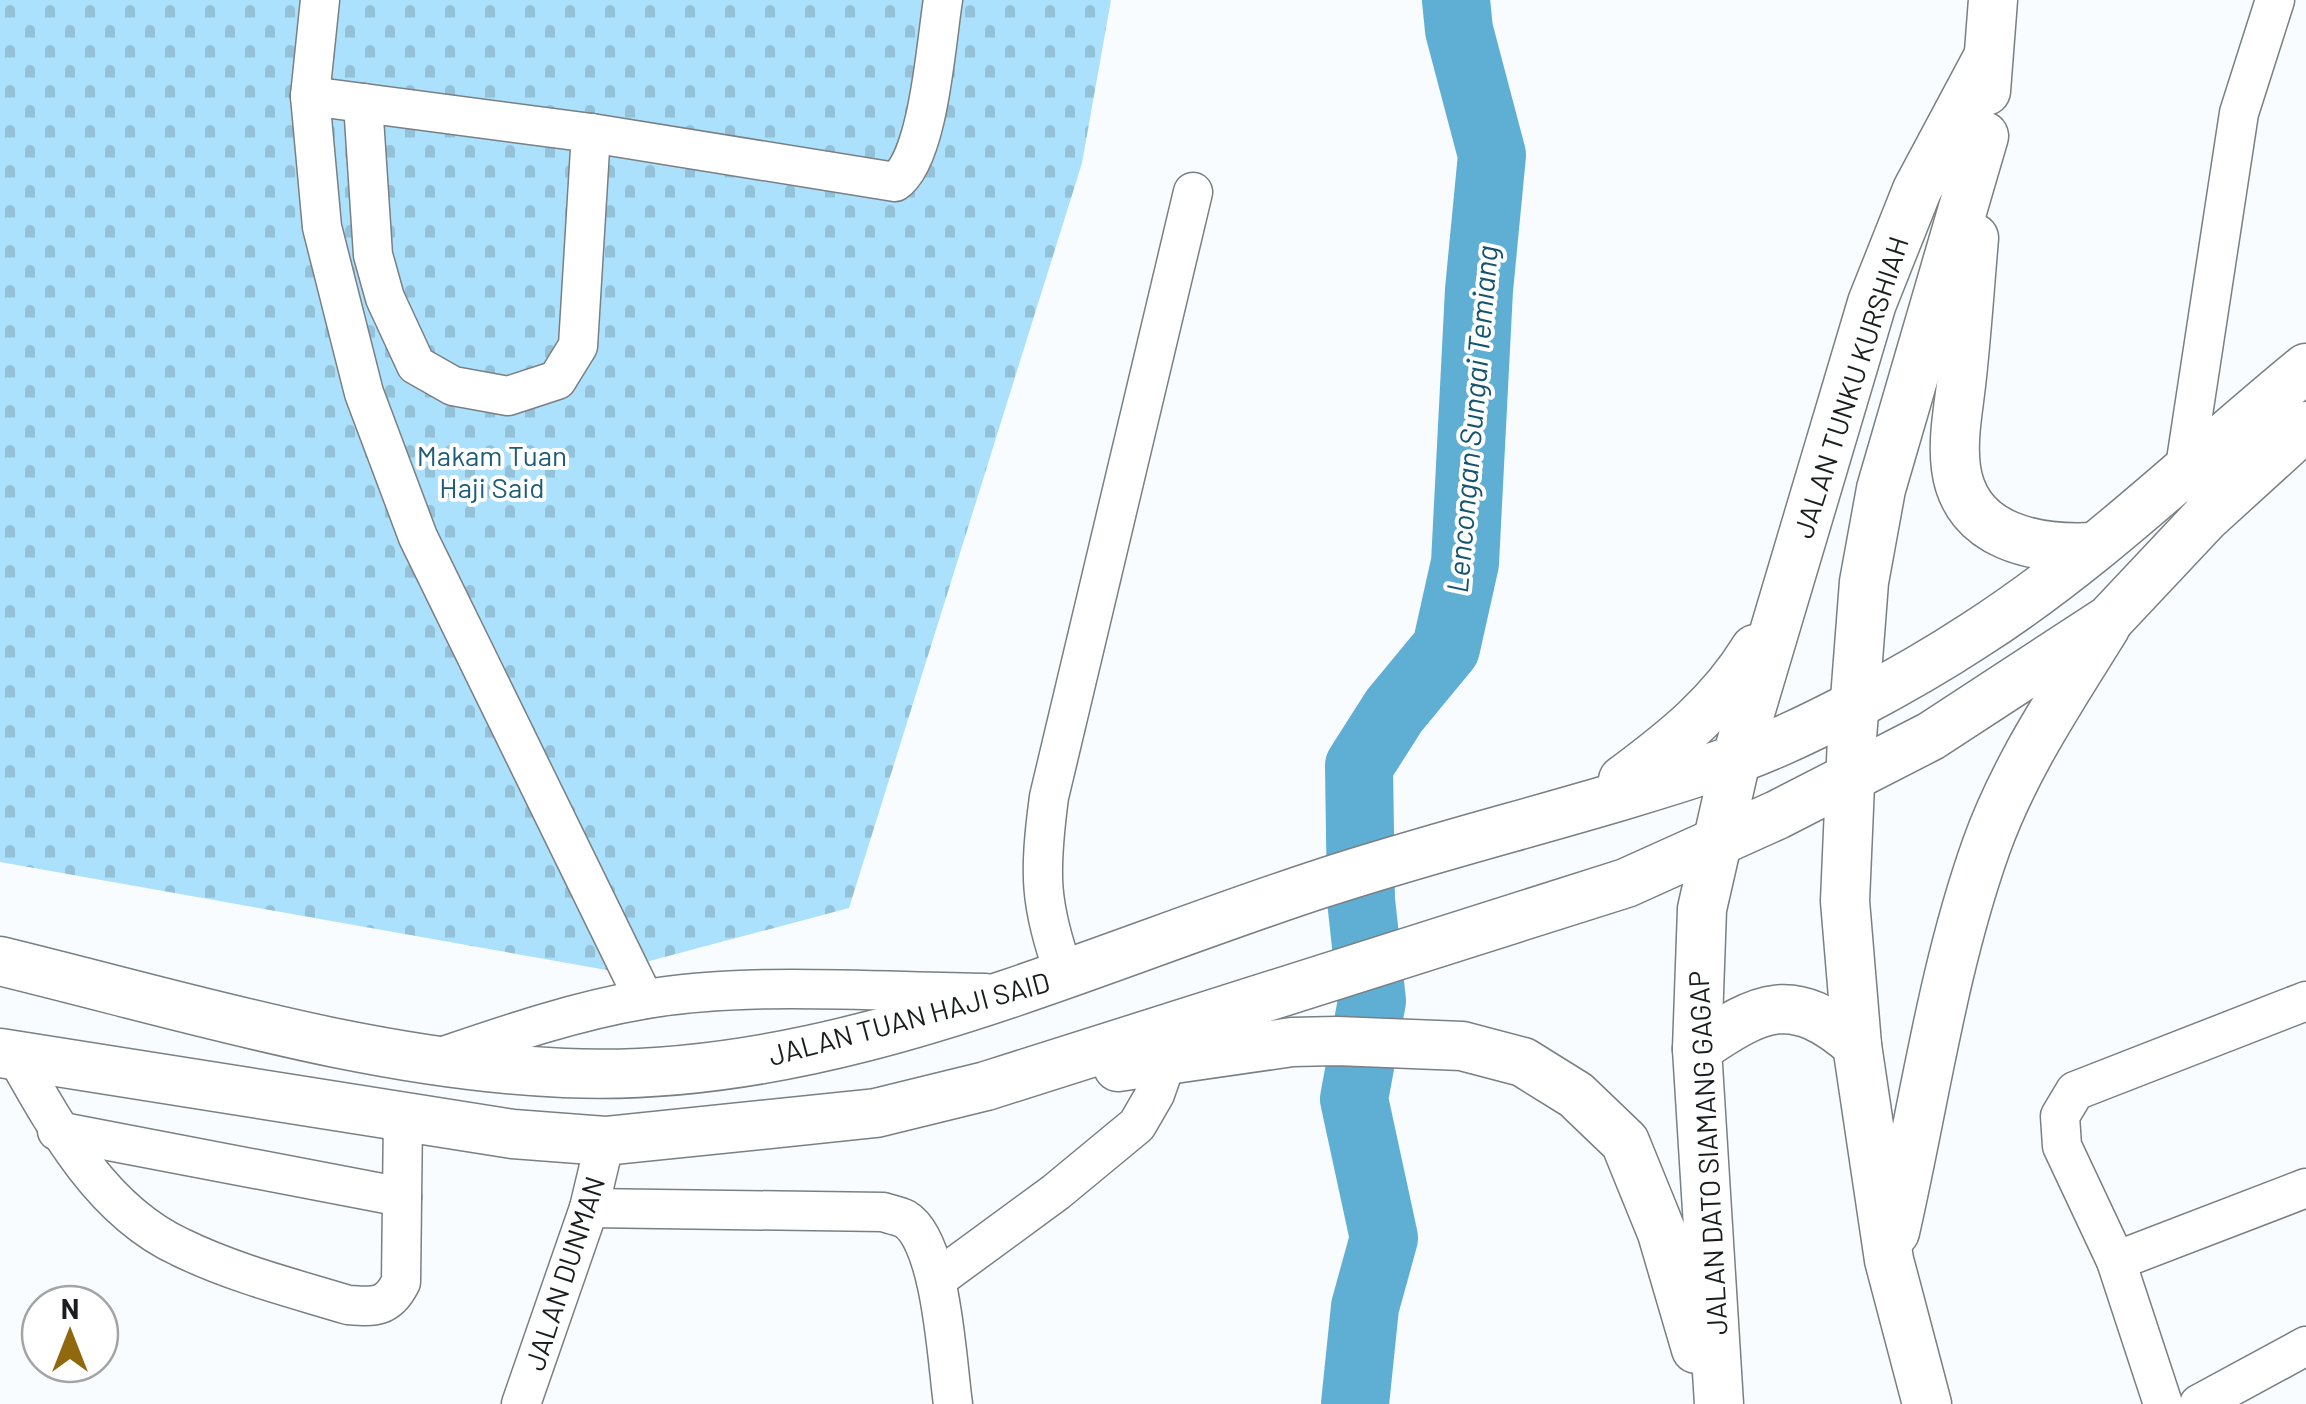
<svg xmlns="http://www.w3.org/2000/svg" width="2306" height="1404" font-family="Barlow,sans-serif">
<style>
.cemetery{fill:url(#cemetery-stones)}
.lines{fill:none;stroke-linecap:round;stroke-linejoin:round}
.river{stroke:#5fafd5;stroke-width:68}
.minor-casing{stroke:#797f83;stroke-width:41}
.major-casing{stroke:#797f83;stroke-width:51}
.minor{stroke:#fff;stroke-width:38}
.major{stroke:#fff;stroke-width:48}
.labels{text-anchor:middle;dominant-baseline:central;stroke-width:8;stroke-linejoin:round;paint-order:stroke}
.street-label{font-size:28px;fill:#1a1d1e;stroke:#fff}
.park-label{font-size:28px;fill:#1d5c76;stroke:#fff}
.water-label{font-size:30px;font-style:italic;fill:#13546e;stroke:#fff}
</style>
<defs>
<pattern id="cemetery-stones" width="16" height="16" patternUnits="userSpaceOnUse" patternTransform="scale(2.5)"><rect width="16" height="16" fill="#ace1fd"/><path d="M2 7V4a2 2 0 0 1 4 0v3zM10 15v-3a2 2 0 0 1 4 0v3z" fill="#93c1d8"/></pattern>
</defs>
<rect width="100%" height="100%" fill="#f8fcfe"/>
<path class="cemetery" d="M0 0H1111L1082 163 849 908 612 971 0 862Z"/>
<g class="lines">
<path class="river" d="M1355 1404 1365 1307 1384 1238 1354 1099 1372 1001 1361 900 1359 766 1394 711 1446 648 1465 563 1479 290 1492 155 1459 30 1456 0"/>
<g class="minor-casing">
<g id="minor">
<path d="M320 0 310 96 322 227 364 393 418 537 644 999"/>
<path d="M310 96 591 133 895 182C929 159 936 42 943 0"/>
<path d="M363 103 373 255 385 298 416 365 453 386 508 396 557 380 578 346 591 133"/>
<path d="M2191 483 2185 467 2239 113 2275 0"/>
<path d="M1065 976C1039 904 1039 873 1049 797L1193 192"/>
<path d="M16 1056C56 1127 102 1211 180 1247 233 1273 292 1288 348 1305 375 1307 388 1308 401 1282L403 1117"/>
<path d="M435 1059C503 1036 571 1012 641 1000 746 981 878 992 986 993"/>
<path d="M57 1131 402 1197"/>
<path d="M589 1208 883 1212C889 1214 899 1216 905 1219 942 1241 947 1363 953 1404"/>
<path d="M2116 1261 2306 1188"/>
<path d="M936 1280 1056 1192 1137 1125 1155 1094 1167 1060"/>
<path d="M521 1404 589 1208 605 1141"/>
<path d="M2163 1404 2116 1261 2062 1146 2060 1116 2075 1091 2306 1001"/>
<path d="M2199 1404 2306 1346"/>
</g>
</g>
<g class="major-casing">
<g id="major">
<path d="M1986 91 1993 0"/>
<path d="M1974 238C1970 284 1967 330 1962 376 1959 407 1952 437 1956 468 1965 538 2037 550 2094 547"/>
<path d="M1623 780C1674 742 1721 705 1755 649"/>
<path d="M0 961C185 1006 373 1065 564 1073 829 1085 1077 963 1323 883 1458 839 1597 807 1731 761 1803 736 1911 677 1975 635 2094 559 2197 457 2306 368"/>
<path d="M1697 1049C1761 1005 1793 989 1857 1045"/>
<path d="M0 1053 513 1134 605 1141 876 1113 986 1086 1626 883 1777 815 1931 736 2110 619 2205 518 2306 426"/>
<path d="M1118 1067 1292 1042 1337 1041 1462 1046 1523 1062 1576 1095 1625 1142 1662 1233 1696 1349"/>
<path d="M1895 1232C1924 1105 1942 971 1986 847 2014 768 2062 697 2106 626"/>
<path d="M1719 1404 1697 1049 1702 909 1736 760 1872 303 1917 190 1987 59"/>
<path d="M1927 1404 1889 1260 1857 1045 1845 901 1852 738 1864 582 1881 489 1984 136"/>
</g>
</g>
<use href="#minor" class="minor"/>
<use href="#major" class="major"/>
</g>
<g class="labels">
<g class="street-label">
<text transform="translate(1850 387) rotate(-72)">JALAN TUNKU KURSHIAH</text>
<text transform="translate(909 1018) rotate(-15)">JALAN TUAN HAJI SAID</text>
<text transform="translate(1707 1153) rotate(-93)">JALAN DATO SIAMANG GAGAP</text>
<text transform="translate(564 1273) rotate(-72)">JALAN DUNMAN</text>
</g>
<g class="park-label">
<text x="492" y="455">Makam Tuan<tspan x="492" dy="32">Haji Said</tspan></text>
</g>
<g class="water-label">
<text transform="translate(1471 419) rotate(-85)">Lencongan Sungai Temiang</text>
</g>
</g>
<g transform="translate(70 1334)"><circle r="48" fill="#ffffff" stroke="#a3a5a5" stroke-width="2.5"/>
<path d="M0-8L18 38L0 25L-18 38Z" fill="#90680e"/>
<text y="-15" font-size="28" font-weight="bold" text-anchor="middle" fill="#1a1d1e">N</text>
</g>
</svg>
